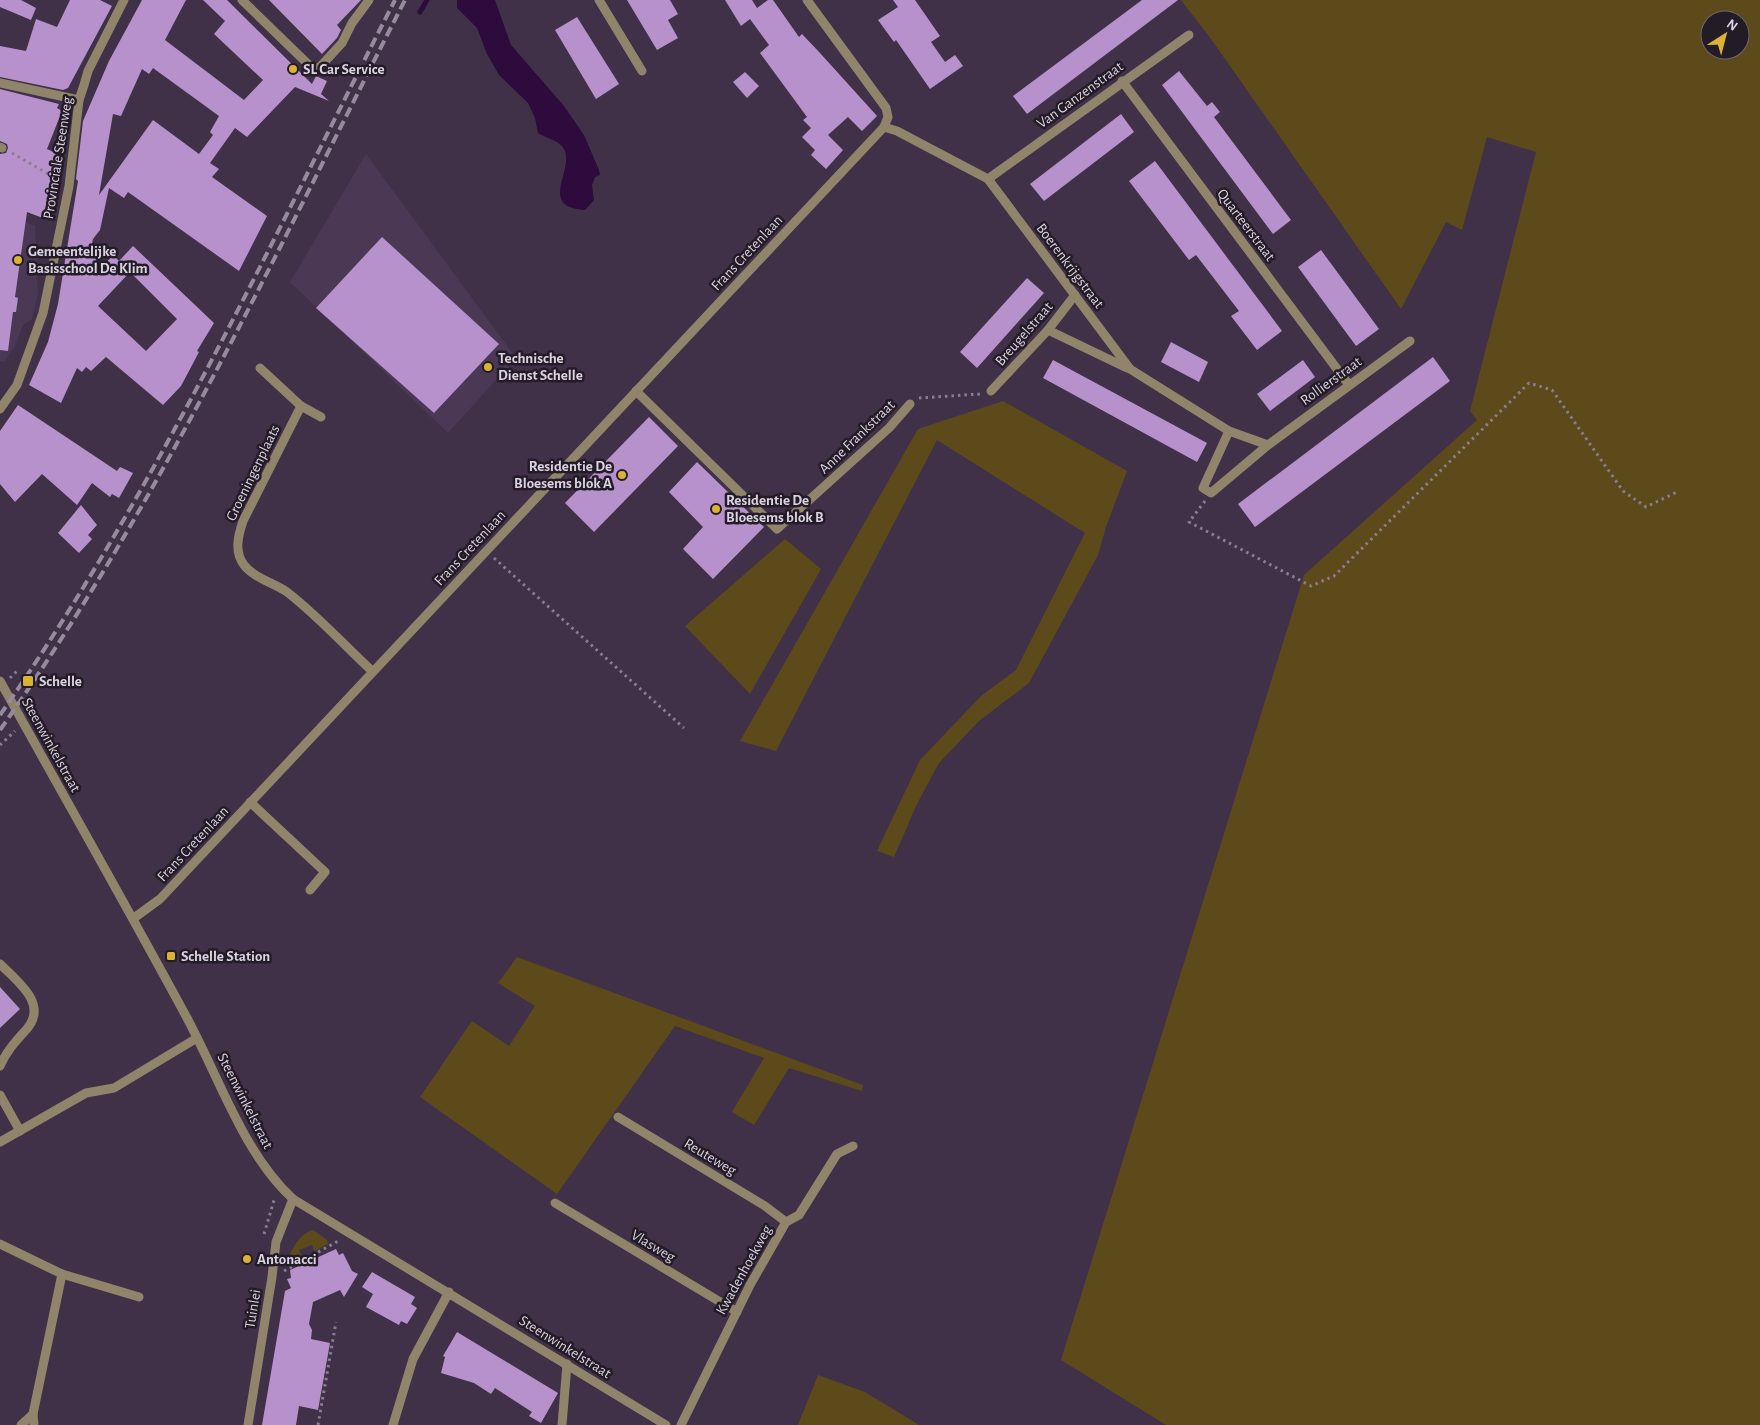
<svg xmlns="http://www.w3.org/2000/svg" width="1760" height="1425" font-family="'Alegreya Sans',sans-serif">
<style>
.built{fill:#4a3855}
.green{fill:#5c4a1b;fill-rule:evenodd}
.water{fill:#2d0b3d}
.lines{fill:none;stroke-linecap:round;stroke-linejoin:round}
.stream{stroke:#2d0b3d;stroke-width:5}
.building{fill:#b691cc;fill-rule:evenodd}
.path{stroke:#897d91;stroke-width:3;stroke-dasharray:2.5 4;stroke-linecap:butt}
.minor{stroke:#90856a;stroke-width:9}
.rail{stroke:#968b9d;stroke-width:4;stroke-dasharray:10 5;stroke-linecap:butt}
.poi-dot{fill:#dcb233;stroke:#231c27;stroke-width:2}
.labels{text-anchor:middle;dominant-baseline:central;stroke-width:5;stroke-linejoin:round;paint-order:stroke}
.poi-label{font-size:15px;font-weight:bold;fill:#dbd2e1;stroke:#231c27;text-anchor:start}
.street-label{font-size:15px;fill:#dbd2e1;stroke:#231c27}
</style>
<rect width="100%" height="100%" fill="#403148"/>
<g class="built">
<path d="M366 154 516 358 448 433 290 282Z"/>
<path d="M0 212 35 226 38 293 32 319 23 325 15 346 4 362 0 361Z"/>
</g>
<g class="green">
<path d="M1181 0H1760V1425H1166L1061 1360 1304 575 1477 420 1470 411 1536 152 1487 137 1462 230 1446 222 1401 309 1211 39ZM1710 20H1740V50H1710Z"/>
<path d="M1003 401 1127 471 1106 527 1098 555 1029 683 979 721 939 763 917 804 894 857 877 851 920 760 981 696 1016 670 1085 533 937 440 776 751 740 741 918 429Z"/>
<path d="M785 539 821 569 750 694 685 626Z"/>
<path d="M517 957 863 1085 862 1091 789 1068 754 1125 732 1112 764 1058 675 1026 557 1194 420 1097 472 1021 509 1046 535 1006 498 983Z"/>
<path d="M313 1230 327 1240 328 1244 314 1251 312 1245 299 1250 302 1257 290 1262 287 1260C293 1248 299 1234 313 1230Z"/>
<path d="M818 1375 865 1392 919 1425H798Z"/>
</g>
<path class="water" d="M495 0 511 45 564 106 584 135 599 170 600 175 595 177 592 185 594 200 585 210C537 207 575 171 564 149 560 141 546 138 538 133L535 118 528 103 499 75 487 54 477 28 457 8V0Z"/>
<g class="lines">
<path class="stream" d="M420 12 427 0"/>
</g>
<g class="building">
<path d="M0 0H21L36 8 31 20 0 7Z"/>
<path d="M70 0H100L112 6 68 88 63 90 0 77V46L26 51 36 19 57 27Z"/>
<path d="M142 0H186L165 40 244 100 263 80 214 34 225 21 203 0H227L312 84 316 76 327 81 321 94 329 101 295 87 247 137 235 128 210 163 219 169 212 177 267 216 239 271 128 192 124 198 109 188 100 230 93 239 90 253 105 264 113 255 119 261 133 246 214 323 197 351 199 352 181 386 163 405 106 357 91 371 86 367 82 372 77 368 61 403 29 385 48 342 58 304 78 181 76 179 83 121 109 61ZM153 68 219 116 210 132 213 135 199 154 153 120 99 195 113 114 121 116 142 69 149 74ZM130 272 177 319 146 351 98 306Z"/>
<path d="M269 0H361L337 25 341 30 337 38 322 54Z"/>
<path d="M627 0H670L678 14 668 20 678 38 657 50Z"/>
<path d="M725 0H752L757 8 768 0H773L799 37 802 34 820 53 877 116 862 131 848 117 828 135 843 150 826 169 811 155 815 150 802 137 811 128 803 120 807 117 760 53 769 45 750 19 741 26Z"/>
<path d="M893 0H915L940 36 931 42 945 62 955 55 963 66 930 89 896 40 894 42 878 20 898 7Z"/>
<path d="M1142 0H1178L1027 114 1013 96Z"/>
<path d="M577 17 619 84 596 99 555 30Z"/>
<path d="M1179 71 1207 106 1212 102 1220 112 1214 117 1291 220 1273 234 1162 85Z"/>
<path d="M745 72 759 86 747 98 733 82Z"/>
<path d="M0 89 59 104 57 108 62 111 47 149 58 154 48 220 27 212 15 297 18 298 16 312H13L8 351 0 350V154L6 153 8 148 7 144 0 141Z"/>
<path d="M1121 114 1134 132 1044 201 1030 184Z"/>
<path d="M1155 161 1282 331 1257 350 1231 316 1239 311 1196 255 1189 260 1129 181Z"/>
<path d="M382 237 499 344 434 413 316 308Z"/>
<path d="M1321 250 1379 329 1356 346 1298 267Z"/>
<path d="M1027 278 1044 293 977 368 960 352Z"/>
<path d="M1171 342 1208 362 1199 382 1161 362Z"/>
<path d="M1433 357 1450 381 1255 527 1238 504Z"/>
<path d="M1053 360 1207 443 1197 462 1043 378Z"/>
<path d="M1303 360 1315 377 1270 411 1257 394Z"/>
<path d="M18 405 117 471 120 467 133 473 119 498 112 494 110 497 92 483 77 505 42 474 15 502 0 484V431Z"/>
<path d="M649 417 678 446 594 532 565 503Z"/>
<path d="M697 462 764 527 713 579 683 549 703 527 669 492Z"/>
<path d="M81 505 97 525 88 535 92 539 79 553 58 533Z"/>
<path d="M0 987 20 1009 0 1028Z"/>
<path d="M336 1249 339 1255 343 1253 352 1271 358 1274 344 1297 340 1290 313 1302 309 1324 312 1330 311 1339 330 1343 318 1410 299 1406 296 1425H262L285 1291 291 1288 287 1279 291 1278 290 1270Z"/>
<path d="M372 1272 415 1297 411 1304 417 1308 407 1324 401 1321 399 1325 366 1307 373 1294 362 1287Z"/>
<path d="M457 1332 558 1393 541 1423 529 1416 532 1412 495 1388 491 1394 474 1383 441 1373 445 1357 443 1356Z"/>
</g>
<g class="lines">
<g class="path">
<path d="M12 153 59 180"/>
<path d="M919 398 980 394"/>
<path d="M1205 501 1189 522 1311 586 1334 576 1529 383 1552 390 1623 491 1646 507 1679 491"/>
<path d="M494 558 684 728"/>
<path d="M10 678 19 669"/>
<path d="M0 745 15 731"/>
<path d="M264 1234 275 1197"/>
<path d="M284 1271 340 1240"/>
<path d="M318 1425 336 1322"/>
</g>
<g class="minor">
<path d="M242 0 312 68H319L342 43 352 23 369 0"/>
<path d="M599 0 642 71"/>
<path d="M1122 81 1349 385"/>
<path d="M0 83 79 100"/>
<path d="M884 127 897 131 988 179 1130 369 1229 431"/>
<path d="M0 147 2 148"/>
<path d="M988 179 1189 35"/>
<path d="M1048 330 1127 368"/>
<path d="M260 368 301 406 243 521C238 536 234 552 244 565 254 578 274 583 287 592 317 615 344 645 372 671"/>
<path d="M636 391 777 529 889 428 910 404"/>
<path d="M991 391 1048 330 1075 295"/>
<path d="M301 406 321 417"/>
<path d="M0 409 17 385 43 313 69 186 79 100 84 85 88 71 124 0"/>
<path d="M1268 445 1229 431 1203 488 1211 493 1268 445 1410 341"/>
<path d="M0 681C62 793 126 905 187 1018 219 1077 243 1153 293 1199L666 1425"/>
<path d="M250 802 325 872 310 890"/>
<path d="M134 918 160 899 884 127 888 117 886 108 807 0"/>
<path d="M0 964C18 982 50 1005 25 1031 15 1042 6 1052 0 1066"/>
<path d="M0 1095 20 1131"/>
<path d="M618 1117 765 1206 786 1222"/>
<path d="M0 1142 86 1093 114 1088 197 1038"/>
<path d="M555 1203 737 1312"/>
<path d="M0 1244 62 1274 139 1297"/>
<path d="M21 1425 33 1414"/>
<path d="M34 1425 33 1414 62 1274"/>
<path d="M248 1425 272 1277 276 1242 293 1199"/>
<path d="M393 1425 413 1359 449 1292"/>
<path d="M562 1425 567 1364"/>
<path d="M681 1425 750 1285 786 1222 799 1215 837 1154 853 1146"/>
</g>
<g class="rail">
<path d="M0 715C156 491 271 242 395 0"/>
<path d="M0 730C161 502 278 248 405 0"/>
</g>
</g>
<g class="poi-dot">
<circle cx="293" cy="69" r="5"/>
<circle cx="18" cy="260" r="5"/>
<circle cx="488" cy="367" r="5"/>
<circle cx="622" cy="475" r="5"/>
<circle cx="716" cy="509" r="5"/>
<rect x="22" y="675" width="12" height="12" rx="2.5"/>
<rect x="166" y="951" width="10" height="10" rx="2.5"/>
<circle cx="247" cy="1259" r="5"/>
</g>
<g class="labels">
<g class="poi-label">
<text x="303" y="69">SL Car Service</text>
<text x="28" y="251">Gemeentelijke<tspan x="28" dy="17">Basisschool De Klim</tspan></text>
<text x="498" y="358">Technische<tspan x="498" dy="17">Dienst Schelle</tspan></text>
<text x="612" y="466" text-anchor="end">Residentie De<tspan x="612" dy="17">Bloesems blok A</tspan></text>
<text x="726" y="500">Residentie De<tspan x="726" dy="17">Bloesems blok B</tspan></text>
<text x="39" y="681">Schelle</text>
<text x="181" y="956">Schelle Station</text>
<text x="257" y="1259">Antonacci</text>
</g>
<g class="street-label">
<text transform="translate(1080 95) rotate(-36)">Van Ganzenstraat</text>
<text transform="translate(58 158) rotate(-81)">Provinciale Steenweg</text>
<text transform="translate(1246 225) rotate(53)">Quarteerstraat</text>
<text transform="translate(747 253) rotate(-47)">Frans Cretenlaan</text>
<text transform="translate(1070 266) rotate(53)">Boerenkrijgstraat</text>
<text transform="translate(1024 334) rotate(-49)">Breugelstraat</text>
<text transform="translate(1331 381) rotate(-36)">Rollierstraat</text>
<text transform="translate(857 437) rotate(-44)">Anne Frankstraat</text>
<text transform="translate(253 473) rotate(-64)">Groeningenplaats</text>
<text transform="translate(470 548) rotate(-47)">Frans Cretenlaan</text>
<text transform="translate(51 745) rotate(61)">Steenwinkelstraat</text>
<text transform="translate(193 844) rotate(-47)">Frans Cretenlaan</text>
<text transform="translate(245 1101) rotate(63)">Steenwinkelstraat</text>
<text transform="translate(710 1157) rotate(31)">Reuteweg</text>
<text transform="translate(653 1246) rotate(31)">Vlasweg</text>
<text transform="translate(744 1270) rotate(-61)">Kwadenhoekweg</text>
<text transform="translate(253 1309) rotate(-81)">Tuinlei</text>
<text transform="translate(565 1347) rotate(32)">Steenwinkelstraat</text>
</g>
</g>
<g transform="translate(1725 35) rotate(36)"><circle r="24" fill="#231c27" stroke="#6d6571"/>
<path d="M0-4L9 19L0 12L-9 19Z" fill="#dcb233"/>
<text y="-8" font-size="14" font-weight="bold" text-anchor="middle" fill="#dbd2e1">N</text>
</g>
</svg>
